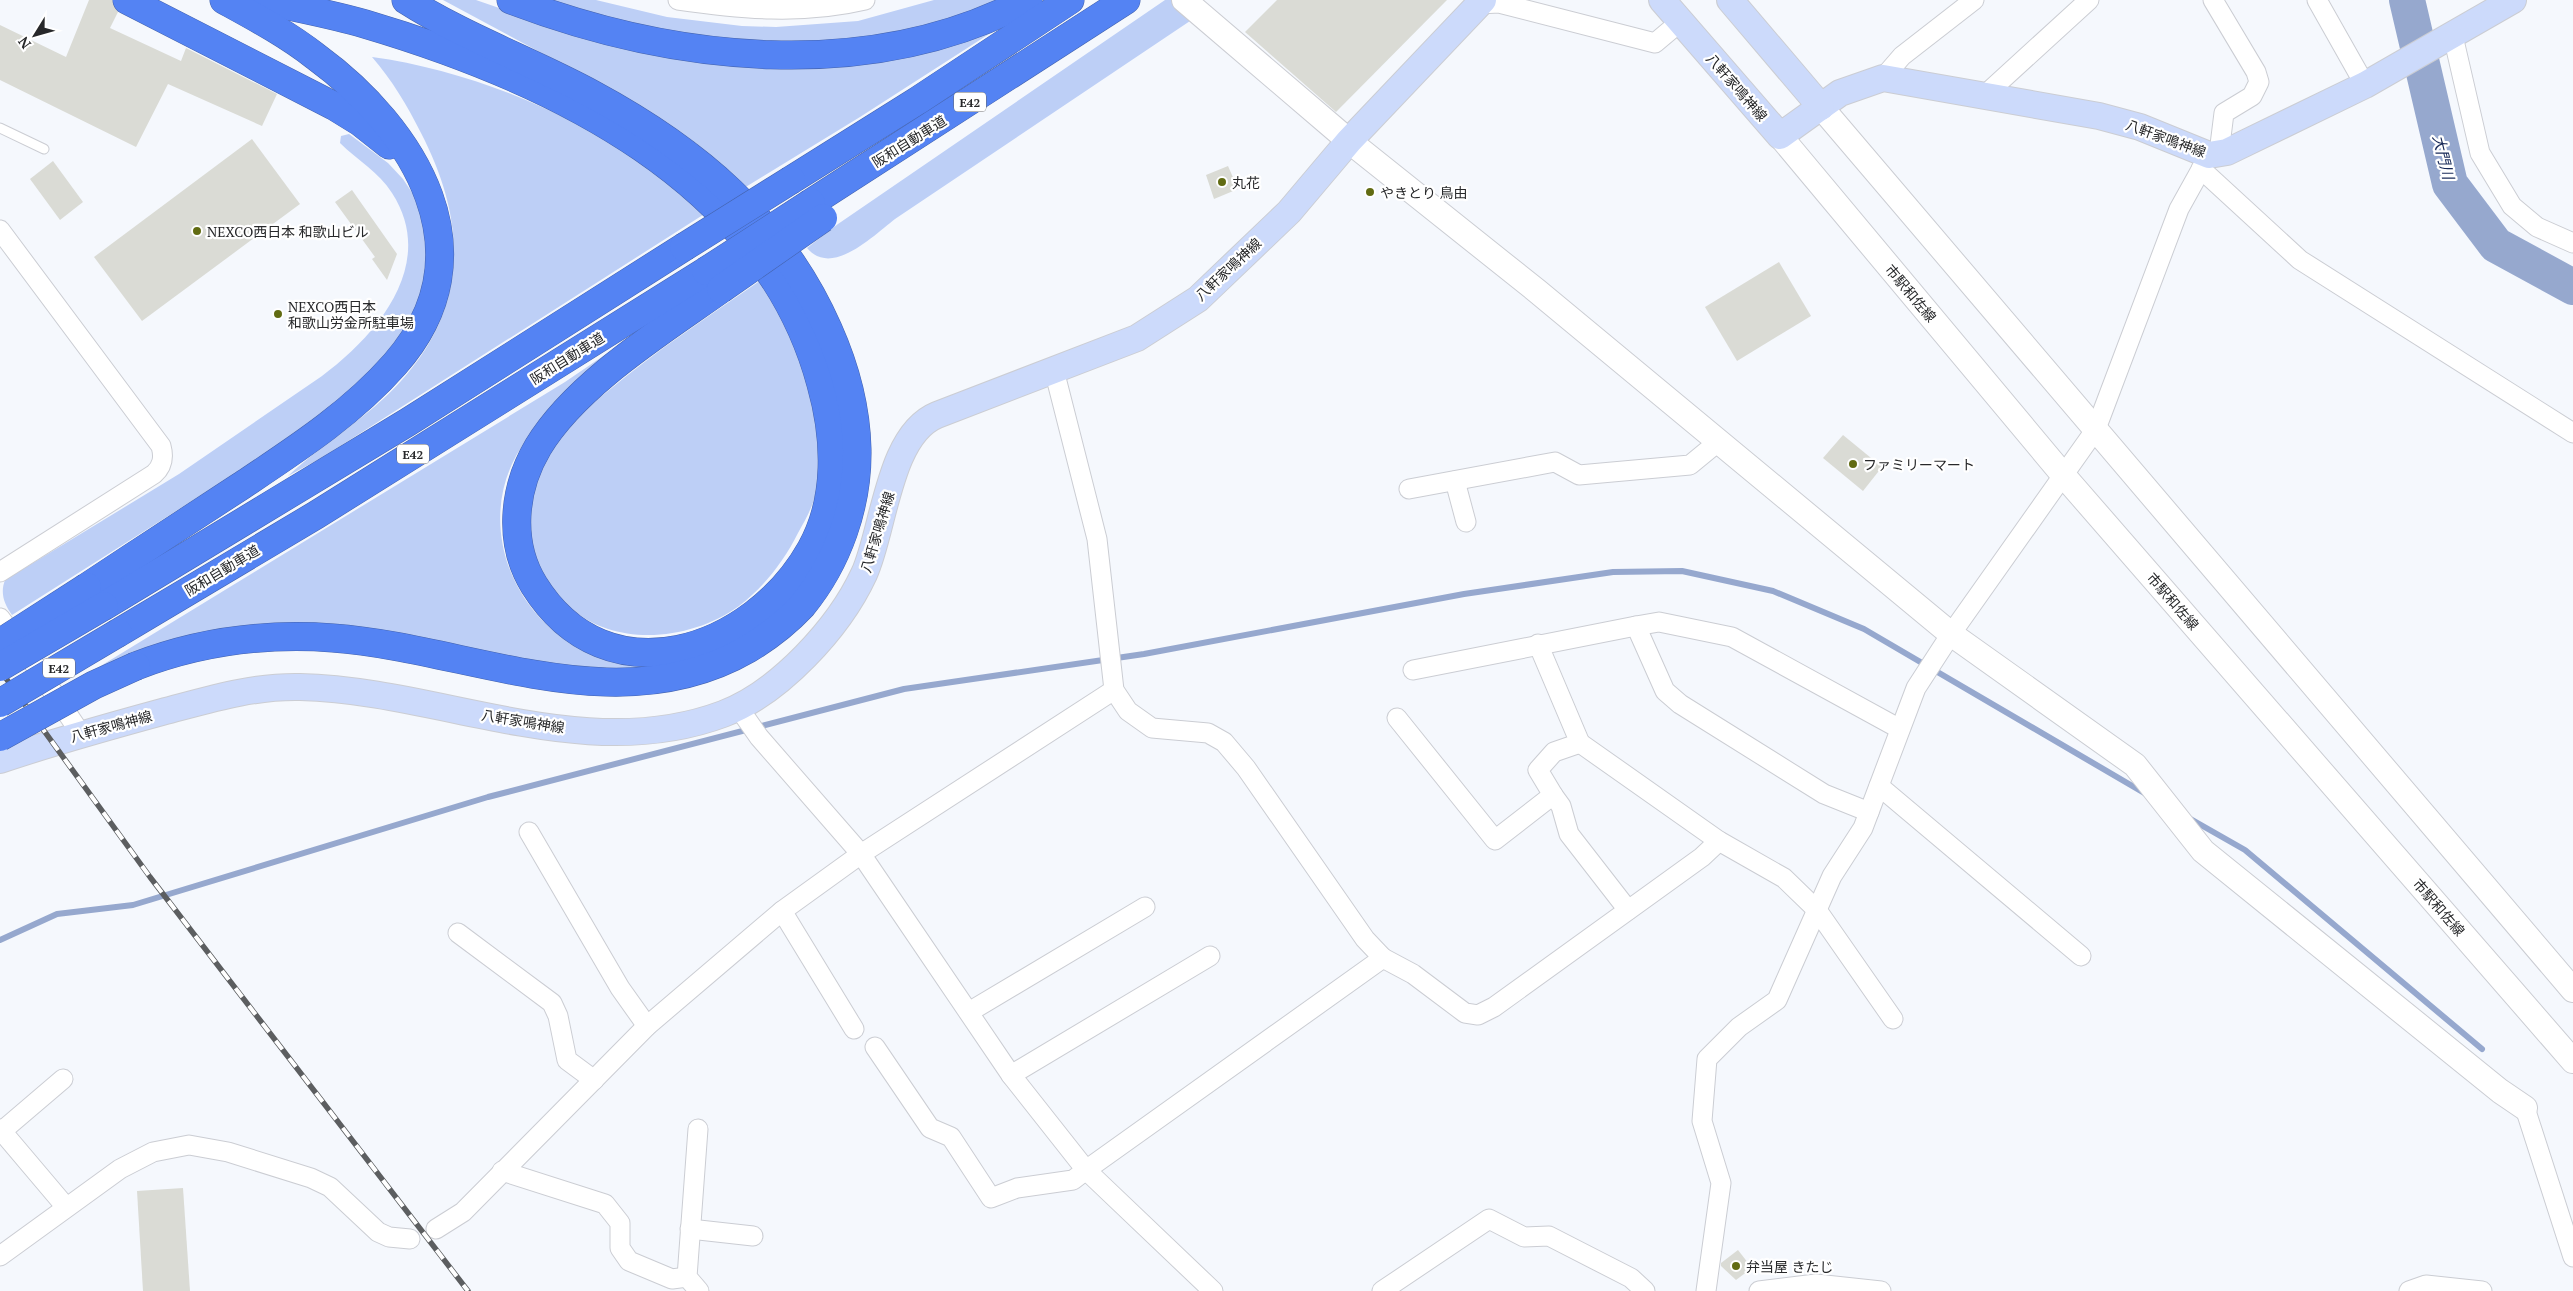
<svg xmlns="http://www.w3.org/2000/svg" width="2573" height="1291" font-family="'PT Serif','Noto Sans JP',serif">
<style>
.green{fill:#bdcff6}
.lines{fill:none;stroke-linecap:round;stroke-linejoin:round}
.stream{stroke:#96a8ce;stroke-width:6}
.river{stroke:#96a8ce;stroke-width:36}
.building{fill:#dadbd5}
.service-casing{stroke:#cbcdd3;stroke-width:11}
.minor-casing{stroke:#cbcdd3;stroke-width:21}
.tertiary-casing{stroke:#cbcdd3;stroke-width:26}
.secondary-casing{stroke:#cbcdd3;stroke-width:28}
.motorway-casing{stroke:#4463ad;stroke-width:29}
.service{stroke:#fff;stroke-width:9}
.minor{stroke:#fff;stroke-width:19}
.tertiary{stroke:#fff;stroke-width:24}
.secondary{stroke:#ccdafb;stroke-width:26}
.motorway{stroke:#5483f3;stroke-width:28}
.rail-casing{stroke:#5c5e60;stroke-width:5.5}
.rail{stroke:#fff;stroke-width:4;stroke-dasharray:11;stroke-linecap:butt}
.motorway-bridge-casing{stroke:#4463ad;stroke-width:29;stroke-linecap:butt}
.motorway-bridge{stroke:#5483f3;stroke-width:28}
.poi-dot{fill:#616b12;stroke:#fff;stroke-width:2}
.labels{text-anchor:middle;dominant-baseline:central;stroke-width:4.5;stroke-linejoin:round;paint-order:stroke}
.shield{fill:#fff;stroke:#68686a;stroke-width:1}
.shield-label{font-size:12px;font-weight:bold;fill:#27282a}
.street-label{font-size:14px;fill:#27282a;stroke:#fff}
.poi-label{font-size:14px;fill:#27282a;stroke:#fff;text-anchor:start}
.water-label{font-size:15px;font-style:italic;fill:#142655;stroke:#fff}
</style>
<rect width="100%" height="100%" fill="#f5f8fd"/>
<g class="green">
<path d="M443 0H476L528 18 667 54 1000 27 860 117 744 188 696 143 642 107Z"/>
<path d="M534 0H596L667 17 742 26 776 27 858 21 934 0H1000L983 8 896 37 785 45 686 37Z"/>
<path d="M1165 0H1176L1172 3 1190 21 895 219C874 235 832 278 807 248L838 224Z"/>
<path d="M372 57C461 69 555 106 630 155 656 173 681 194 706 213L323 457 288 476C324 442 368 418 401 381 470 305 466 220 421 133 407 105 392 80 372 57Z"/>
<path d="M349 134 388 163 403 179 415 197 426 222 428 272 412 318 369 377 277 447 12 615C4 604 0 593 5 580L179 474 322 376C377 335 438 264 392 193 379 172 357 160 340 143L341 136Z"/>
<path d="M761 280C798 334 827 416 818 482 816 501 807 517 798 533 784 561 764 587 739 606 692 640 617 648 572 609 555 594 538 573 534 551 532 542 529 532 528 522 525 486 549 451 570 423 580 411 596 401 608 391 657 350 709 316 761 280Z"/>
<path d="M609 352H615C595 371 575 391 555 411 547 420 536 428 528 438 471 510 507 617 587 651 596 655 608 654 617 655 640 658 663 660 686 663L627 671 550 665 460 647H156L99 667 565 382Z"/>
</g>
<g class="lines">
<g class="stream">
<path d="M2187 817 2245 850 2482 1049"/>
<path d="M0 940 57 914 133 905 488 797 904 689 1144 654 1464 594 1613 572 1682 571 1773 591 1864 629 2146 794"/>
</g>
<path class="river" d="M2407 0 2450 184 2496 245 2573 287"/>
</g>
<g class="building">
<path d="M89 0H112L118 12 110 28 181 61 186 48 277 94 262 126 168 84 136 147 0 80V25L66 57Z"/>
<path d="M1277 0H1447L1336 112 1245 32Z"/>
<path d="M252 139 300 204 142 321 94 257Z"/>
<path d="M53 161 83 202 60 220 30 179Z"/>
<path d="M1228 166 1238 189 1214 199 1206 175Z"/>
<path d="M352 190 397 254 387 280 372 259 375 257 335 202Z"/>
<path d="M1779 262 1811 316 1737 361 1705 307Z"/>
<path d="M1843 435 1882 467 1863 491 1823 458Z"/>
<path d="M183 1188 190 1291H143L137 1191Z"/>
<path d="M1738 1250 1752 1268 1736 1280 1721 1266V1263Z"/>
</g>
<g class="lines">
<g class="service-casing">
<path id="service" d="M0 128 44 149"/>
</g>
<g class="minor-casing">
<g id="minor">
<path d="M678 0C741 9 802 15 865 0"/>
<path d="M2213 0 2256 72 2259 82 2252 96 2224 113 2219 153"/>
<path d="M2317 0 2365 85"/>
<path d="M1479 4 1499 3 1655 43 1680 22"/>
<path d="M2453 36 2480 153 2512 206 2537 227 2573 243"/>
<path d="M1883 78 1902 56 1974 0"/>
<path d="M1985 95 2089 0"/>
<path d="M2201 169 2300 260 2573 433"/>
<path d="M0 230 161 446C164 457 163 466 154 474L0 572"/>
<path d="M1054 370 1097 539 1114 690 1128 711 1152 728 1208 733 1224 742 1246 768 1365 939 1383 958"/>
<path d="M1455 481 1466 522"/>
<path d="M1409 489 1555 462 1579 475 1690 465 1718 442"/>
<path d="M0 618 34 664 81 734"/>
<path d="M1538 644 1580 743 1554 752 1538 770 1553 795"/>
<path d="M1413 670 1636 626"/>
<path d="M738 707 759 737 861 854 1011 1075 1086 1170 1383 958 1413 974 1465 1013 1478 1015 1494 1007 1702 857 1719 841"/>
<path d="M1397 718 1495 840 1553 795 1561 806 1569 834 1628 910"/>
<path d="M1580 743 1719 841 1784 878 1817 910 1893 1019"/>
<path d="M1879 786 2081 956"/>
<path d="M1869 812 1824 794 1680 704 1665 691 1636 626 1659 622 1732 637 1900 729"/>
<path d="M529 832 620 988 647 1026"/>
<path d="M782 911 854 1029"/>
<path d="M458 933 552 1003 558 1016 567 1060 594 1080"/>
<path d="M969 1012 1145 907"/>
<path d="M875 1047 930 1128 951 1137 991 1198 1017 1188 1073 1180 1086 1170 1213 1291"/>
<path d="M1011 1075 1210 956"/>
<path d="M2525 1108 2573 1257"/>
<path d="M0 1129 66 1207"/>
<path d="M698 1129 687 1277 699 1291"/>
<path d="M2 1131 63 1079"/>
<path d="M502 1171 605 1204 620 1223V1248L629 1261 672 1279 687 1277"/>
<path d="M436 1229 463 1212 647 1026 782 911 861 854 1114 690"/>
<path d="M690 1229 753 1236"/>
<path d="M0 1256 120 1169 153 1152 189 1145 228 1152 311 1178 330 1187 378 1232 389 1237 410 1239"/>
<path d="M1382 1291 1489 1219 1524 1237 1549 1236 1631 1278 1645 1291"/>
<path d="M1706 1291 1721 1183 1702 1121 1707 1059 1739 1027 1777 1000 1832 876 1863 828 1916 688 1951 634 2096 429 2179 209 2209 155"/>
<path d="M1759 1291 1816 1284 1881 1291"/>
<path d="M2409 1291 2426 1285 2482 1291"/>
</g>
</g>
<g class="tertiary-casing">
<g id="tertiary">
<path d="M1184 0 1349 141 1537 291 1951 634 2135 765 2203 851 2500 1091 2525 1108"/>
<path d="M1821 107 2573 990"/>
<path d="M1780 136 2064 476 2573 1061"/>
</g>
</g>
<g class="secondary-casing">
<g id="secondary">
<path d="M1662 0 1780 136 1840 93 1883 78 2099 116 2140 127 2209 155 2227 152 2365 85 2513 0"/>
<path d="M1730 0 1821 107"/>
<path d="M0 760C53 742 107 727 162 712 208 700 252 686 300 687 440 690 584 766 723 714 779 693 839 628 864 574 884 531 888 435 937 415L1137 338 1198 299 1289 212 1349 141 1483 0"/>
</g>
</g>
<g class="motorway-casing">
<g id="motorway">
<path d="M127 0 334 106 360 122 389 145"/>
<path d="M262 0C296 8 331 14 365 24 551 79 766 179 821 384 836 437 839 499 811 549 753 652 607 702 534 585 508 543 513 489 538 447 576 384 662 331 721 289"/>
<path d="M511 0C674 62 869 84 1028 0"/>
<path d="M791 180 917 101 1070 0"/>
<path d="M811 203 1126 0"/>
<path d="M87 587C138 553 189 520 241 486 295 450 351 414 395 364 492 254 415 129 315 56 287 34 255 17 224 0"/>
<path d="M104 606 408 422 684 247"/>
<path d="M118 633 316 515 706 271"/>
<path d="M136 666C198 642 266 633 333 638 470 648 617 725 748 649 768 637 786 623 802 606 838 562 858 505 857 449 856 407 845 367 828 329 780 220 696 150 592 94 531 61 464 37 406 0"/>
</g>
</g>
<use href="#service" class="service"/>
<use href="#minor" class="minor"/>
<use href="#tertiary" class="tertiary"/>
<use href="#secondary" class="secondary"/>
<use href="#motorway" class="motorway"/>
<g class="rail-casing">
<path id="rail" d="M0 670 150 877 468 1291"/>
</g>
<use href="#rail" class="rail"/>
<g class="motorway-bridge-casing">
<g id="motorway-bridge">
<path d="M684 247 791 180"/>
<path d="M706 271 811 203"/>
<path d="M721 289 823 218"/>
<path d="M0 643 87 587"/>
<path d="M0 667 104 606"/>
<path d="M0 703 118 633"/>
<path d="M0 737 94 685 136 666"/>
</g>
</g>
<use href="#motorway-bridge" class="motorway-bridge"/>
</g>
<g class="poi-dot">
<circle cx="1222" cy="182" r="5"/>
<circle cx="1370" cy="192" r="5"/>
<circle cx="197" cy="231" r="5"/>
<circle cx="278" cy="314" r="5"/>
<circle cx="1853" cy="464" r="5"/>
<circle cx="1736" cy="1266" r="5"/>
</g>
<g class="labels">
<g class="shield">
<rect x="954" y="92.5" width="32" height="19" rx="4"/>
<rect x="397" y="444.5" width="32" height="19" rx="4"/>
<rect x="43" y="658.5" width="32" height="19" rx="4"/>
</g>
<g class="shield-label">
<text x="970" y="102">E42</text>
<text x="413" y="454">E42</text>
<text x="59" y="668">E42</text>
</g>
<g class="street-label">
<text transform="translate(1737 87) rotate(49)">八軒家鳴神線</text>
<text transform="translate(2166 138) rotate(20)">八軒家鳴神線</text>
<text transform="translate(909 141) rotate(-32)">阪和自動車道</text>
<text transform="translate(1228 269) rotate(-43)">八軒家鳴神線</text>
<text transform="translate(1911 293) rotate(50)">市駅和佐線</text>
<text transform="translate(567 358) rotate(-32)">阪和自動車道</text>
<text transform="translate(877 532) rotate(-73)">八軒家鳴神線</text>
<text transform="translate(222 570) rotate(-31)">阪和自動車道</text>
<text transform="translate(2173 601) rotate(49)">市駅和佐線</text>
<text transform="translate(523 721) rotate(9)">八軒家鳴神線</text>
<text transform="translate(111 726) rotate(-15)">八軒家鳴神線</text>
<text transform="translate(2439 907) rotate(49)">市駅和佐線</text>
</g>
<g class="poi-label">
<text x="1232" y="182">丸花</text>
<text x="1380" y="192">やきとり 鳥由</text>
<text x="207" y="231">NEXCO西日本 和歌山ビル</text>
<text x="288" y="306">NEXCO西日本<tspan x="288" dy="16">和歌山労金所駐車場</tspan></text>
<text x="1863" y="464">ファミリーマート</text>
<text x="1746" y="1266">弁当屋 きたじ</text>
</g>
<g class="water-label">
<text transform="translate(2444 157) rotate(76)">大門川</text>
</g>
</g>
<g transform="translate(35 35) rotate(233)" stroke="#ffffff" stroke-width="4" paint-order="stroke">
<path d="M0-4L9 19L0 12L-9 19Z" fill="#27282a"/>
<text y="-8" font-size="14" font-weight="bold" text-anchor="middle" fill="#27282a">N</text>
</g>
</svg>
